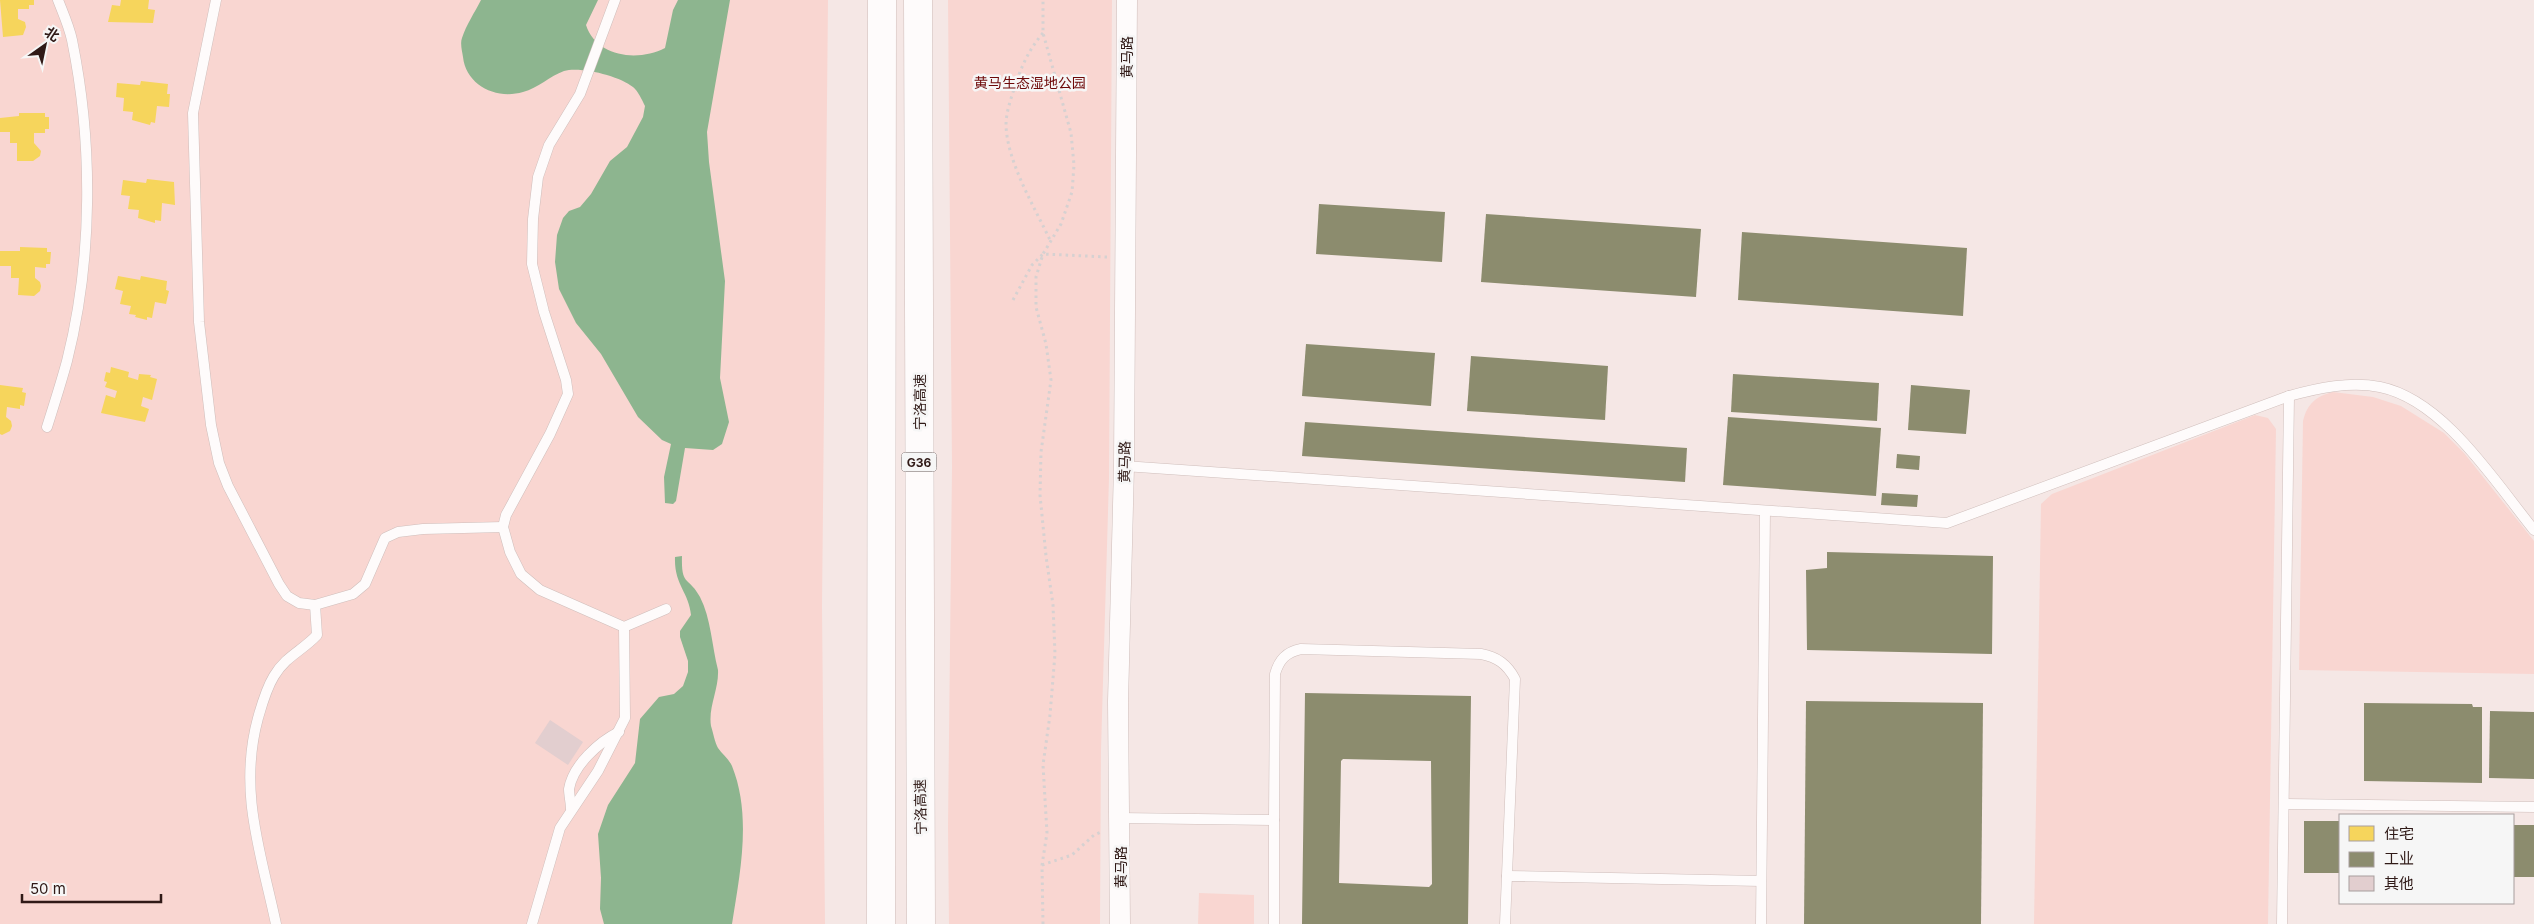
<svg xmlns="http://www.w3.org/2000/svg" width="2534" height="924" font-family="Inter,'Noto Sans SC',sans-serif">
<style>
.green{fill:#f9d6d1}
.water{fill:#8db58f}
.homes{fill:#f6d55c}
.industry{fill:#8c8c6e;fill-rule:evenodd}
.building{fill:#e2cecf}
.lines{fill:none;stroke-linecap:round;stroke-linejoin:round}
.service-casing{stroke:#cfbebb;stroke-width:11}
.minor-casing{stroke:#cfbebb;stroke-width:21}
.motorway-casing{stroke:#cfbebb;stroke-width:29}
.path{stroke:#d6d1d1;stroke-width:3;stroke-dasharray:2.5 4;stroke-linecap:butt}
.service{stroke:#fefbfb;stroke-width:10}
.minor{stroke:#fefbfb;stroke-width:20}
.motorway{stroke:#fefbfb;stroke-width:28}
.labels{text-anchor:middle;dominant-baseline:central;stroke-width:5;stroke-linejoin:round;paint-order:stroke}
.shield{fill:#f6f6f6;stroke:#6b5c5a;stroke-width:1}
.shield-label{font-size:12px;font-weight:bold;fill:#301a17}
.street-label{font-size:14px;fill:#301a17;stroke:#f6f6f6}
.park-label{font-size:14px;fill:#6e0909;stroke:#f6f6f6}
</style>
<rect width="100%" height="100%" fill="#f5e7e5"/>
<g class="green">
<path d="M0 0H828L822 607 825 924H0Z"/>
<path d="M948 0H1112L1109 478 1101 750 1100 924H949L948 827 952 467Z"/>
<path d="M2333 392 2373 397 2401 406 2444 433 2464 453 2534 541V674L2299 670 2303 421C2307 404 2316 396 2333 392Z"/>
<path d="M2255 415 2268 418 2276 429 2268 924H2034L2041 504 2052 494Z"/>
<path d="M1199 893 1254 895V924H1198Z"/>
</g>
<g class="water">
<path d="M481 0H598L586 25C596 57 638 62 665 48L673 10 678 0H730L707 132 709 162 725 281 720 378 729 422 722 444 713 450 685 448 676 501 673 504 665 503 664 477 671 444 662 440 638 417 601 354 576 323 559 289 555 262 557 235 563 218 569 211 580 207 591 194 610 161 627 147 643 117 645 106C642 100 638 91 633 87 620 76 580 66 564 71 550 76 538 88 523 92 496 100 466 85 463 57 462 51 460 43 462 38 466 25 475 12 481 0Z"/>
<path d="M682 556C681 587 689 576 700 597 711 618 712 647 718 670 719 689 708 707 711 726 713 732 715 743 718 748 722 754 729 759 732 766 752 816 740 873 732 924H604L600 909 601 878 598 834 608 805 635 763 640 719 659 697 674 694 683 686 688 672V661L680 637V631L691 615C689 592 674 585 675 557Z"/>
</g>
<g class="homes">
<path d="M0 0H34V5H29V9H18V19L25 22 26 27 23 35 3 37Z"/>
<path d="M121 0H149L148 9 155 10 153 23 108 22 112 5 120 6Z"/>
<path d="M141 81 168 84 167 94H170L169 107 157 106 155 123 151 122 150 125 132 120 133 112 123 111 124 98 116 97 117 83 140 85Z"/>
<path d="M19 113H45V117H49V129H45V133H34V143L41 151 40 156 33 161H17V143H10V132H0V118L19 116Z"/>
<path d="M147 179 174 182 175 205 162 203 161 221 155 220V223L138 218 139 210 128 209 130 196 121 195 123 180 146 183Z"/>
<path d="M20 247 47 248V252H51L50 264H46V268L35 267V278L40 282 41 286 40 291 34 296 18 295 19 278H11V266H0V251H20Z"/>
<path d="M118 276 140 280 141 276 167 281 166 290 169 291 166 304 155 302 152 318 147 317V320L135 317 136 315 129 314 131 306 120 304 123 291 115 289Z"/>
<path d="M111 367 129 372 128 377 138 380 139 374 151 375 150 377 157 379 152 400 143 397 141 406 149 409 145 422 101 413 106 395 115 398 117 391 105 387 107 382 104 381 106 372 110 373Z"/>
<path d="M0 385 23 388 22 392 26 393 24 406 20 405V409L7 407 6 417 11 421 12 426 10 431 2 435 0 434Z"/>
</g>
<g class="industry">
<path d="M1319 204 1445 212 1442 262 1316 254Z"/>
<path d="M1486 214 1701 229 1696 297 1481 282Z"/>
<path d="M1742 232 1967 248 1963 316 1738 300Z"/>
<path d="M1306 344 1435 353 1431 406 1302 396Z"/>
<path d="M1471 356 1608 366 1605 420 1467 411Z"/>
<path d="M1733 374 1879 383 1877 421 1731 412Z"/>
<path d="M1911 385 1970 390 1966 434 1908 430Z"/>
<path d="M1728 417 1881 428 1876 496 1723 485Z"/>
<path d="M1305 422 1687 448 1685 482 1302 456Z"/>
<path d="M1897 454 1920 456 1919 470 1896 468Z"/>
<path d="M1882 493 1918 495 1917 507 1881 505Z"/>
<path d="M1827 552 1993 556 1992 654 1807 650 1806 570 1827 568Z"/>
<path d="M1305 693 1471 696 1468 924H1302ZM1343 759 1431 761 1432 884 1429 887 1339 883 1341 761Z"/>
<path d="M1806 701 1983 703 1981 924H1804Z"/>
<path d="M2364 703 2472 704 2473 707H2482V783L2364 781Z"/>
<path d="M2490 711 2534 712V779L2489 778Z"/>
<rect x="2304" y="821" width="36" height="52"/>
<rect x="2513" y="825" width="21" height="52"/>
</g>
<path class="building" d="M550 720 583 742 568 765 535 743Z"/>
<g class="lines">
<g class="service-casing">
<g id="service">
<path d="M216 0 193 113 199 322 211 425 219 463 228 486 279 584 287 596 299 603 315 605 353 594 365 584 385 538 398 532 423 529 503 527"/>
<path d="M615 0 580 94 549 145 538 177 533 219 532 264 544 312 566 380 568 394 550 434 506 515 503 527 510 552 521 574 540 590 624 627 666 609"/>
<path d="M47 427C54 405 61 383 67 361 93 258 93 143 72 40 69 26 63 13 58 0"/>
<path d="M1124 466 1947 523 2289 396C2318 388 2350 381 2380 387 2444 400 2495 482 2534 530"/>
<path d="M2284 804 2534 807"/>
<path d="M571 809C571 803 569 795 569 789 573 765 599 742 619 732"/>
<path d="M1120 818 1274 820V924"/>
<path d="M1274 820 1275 674C1279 660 1286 652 1301 649L1481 654C1497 657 1507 664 1515 679L1505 924"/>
<path d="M1507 876 1761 881"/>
<path d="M276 924C261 853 238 791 258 718 262 704 266 689 274 676 286 656 302 651 317 635L315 605"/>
<path d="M532 924 560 828 598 771 625 718 624 627"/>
<path d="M1761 924 1765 511"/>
<path d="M2282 924 2289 396"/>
</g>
</g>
<g class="minor-casing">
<path id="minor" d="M1120 924 1118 702 1124 466 1127 0"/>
</g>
<g class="motorway-casing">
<g id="motorway">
<path d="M918 0 921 924"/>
<path d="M881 924 882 0"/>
</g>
</g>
<g class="path">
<path d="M1043 33C1030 48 1022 65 1016 83 1012 96 1006 111 1006 125 1007 162 1034 206 1050 240"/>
<path d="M1013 300 1032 265 1043 254 1107 257"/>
<path d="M1042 865 1072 855 1094 835 1101 832"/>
<path d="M1043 924 1042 865 1047 833 1043 765 1050 715 1055 654 1053 605 1046 556 1040 495 1041 452 1051 380 1046 344 1036 307V277L1043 254 1061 224 1072 192 1074 165 1071 133 1043 33V0"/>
</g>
<use href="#service" class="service"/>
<use href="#minor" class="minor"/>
<use href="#motorway" class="motorway"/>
</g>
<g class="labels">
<rect class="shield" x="901.5" y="452.5" width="35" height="19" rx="4"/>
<g class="shield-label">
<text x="919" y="462">G36</text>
</g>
<g class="street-label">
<text transform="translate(1126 57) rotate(-90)">黄马路</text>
<text transform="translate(919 402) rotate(-90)">宁洛高速</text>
<text transform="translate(1124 462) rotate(-89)">黄马路</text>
<text transform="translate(920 807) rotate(-91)">宁洛高速</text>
<text transform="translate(1120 867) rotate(-90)">黄马路</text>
</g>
<g class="park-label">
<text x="1030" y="82">黄马生态湿地公园</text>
</g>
</g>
<rect x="2339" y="814" width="175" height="90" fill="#f6f6f6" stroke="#a79e9d"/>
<rect x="2349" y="826" width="25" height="15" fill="#f6d55c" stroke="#a79e9d"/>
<text x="2384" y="839" font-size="15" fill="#301a17">住宅</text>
<rect x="2349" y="852" width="25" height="15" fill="#8c8c6e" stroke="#a79e9d"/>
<text x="2384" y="864" font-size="15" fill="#301a17">工业</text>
<rect x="2349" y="876" width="25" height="15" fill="#e2cecf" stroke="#a79e9d"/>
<text x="2384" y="889" font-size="15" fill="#301a17">其他</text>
<g transform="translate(45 45) rotate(33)" stroke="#f6f6f6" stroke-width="4" paint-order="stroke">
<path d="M0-4L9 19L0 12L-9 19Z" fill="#301a17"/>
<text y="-8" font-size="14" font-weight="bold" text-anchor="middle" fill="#301a17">北</text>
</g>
<path d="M22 894v8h139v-8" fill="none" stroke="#301a17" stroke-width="2.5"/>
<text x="30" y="894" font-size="15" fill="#301a17" stroke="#f6f6f6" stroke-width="4" paint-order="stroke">50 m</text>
</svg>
